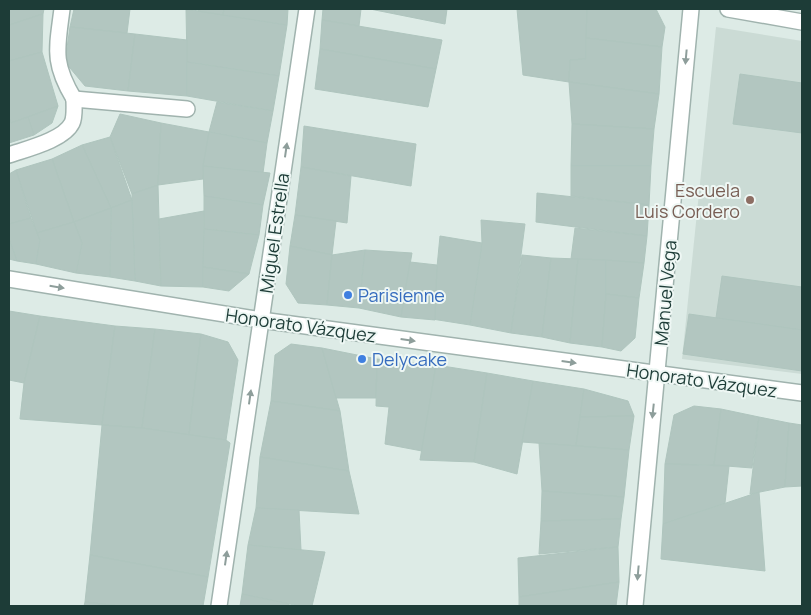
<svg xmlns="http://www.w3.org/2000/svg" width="811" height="615" font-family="Manrope,sans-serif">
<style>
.built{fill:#cbdbd5}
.building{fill:#b2c6c0;stroke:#afc5be}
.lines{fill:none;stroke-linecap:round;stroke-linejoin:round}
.minor-casing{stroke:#a0b3ae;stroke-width:18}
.minor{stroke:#fff;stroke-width:15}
.oneway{fill:#8e9e9b}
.education-dot{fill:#8d6e63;stroke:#eef7f4;stroke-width:2}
.shop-dot{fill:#3f7fe0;stroke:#eef7f4;stroke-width:2}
.labels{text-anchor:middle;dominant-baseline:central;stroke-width:4;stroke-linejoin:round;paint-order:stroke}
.education-label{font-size:18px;fill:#785e54;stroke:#eef7f4;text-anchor:end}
.street-label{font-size:18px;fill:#1d3c37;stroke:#eef7f4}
.shop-label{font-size:18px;fill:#366cbe;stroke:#eef7f4;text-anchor:start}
</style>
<rect width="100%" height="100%" fill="#ddebe6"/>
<path class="built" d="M716 27 802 41V374L682 359Z"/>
<g class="building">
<path d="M9 9H44L43 14 9 25Z"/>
<path d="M74 9H130L127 33 70 27Z"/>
<path d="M186 9 287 25 279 76 187 62Z"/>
<path d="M199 9H224L223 15 198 11Z"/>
<path d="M224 9H288L287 25 223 15Z"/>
<path d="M323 9H361L359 26 322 20Z"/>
<path d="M370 9H395V14Z"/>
<path d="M395 9H447L445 24 395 14Z"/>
<path d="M517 9H587L586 59 570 60 569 82 523 75Z"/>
<path d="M587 9H656L665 27 662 47 586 38Z"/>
<path d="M43 14 42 52 9 61V25Z"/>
<path d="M322 20 442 40 436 69 320 49Z"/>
<path d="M70 27 135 34 128 91 85 86 65 62Z"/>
<path d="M135 34 187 40V96L128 91Z"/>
<path d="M586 38 662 47 659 94 569 82 570 60 586 59Z"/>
<path d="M320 49 436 69 428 107 315 89Z"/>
<path d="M42 52 58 106 11 123 9 117V61Z"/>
<path d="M187 62 279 76 273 111 187 96Z"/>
<path d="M740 74 802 83V133L733 124Z"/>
<path d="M569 82 659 94 654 129 572 124Z"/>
<path d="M217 102 273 111 267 143 209 132Z"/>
<path d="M58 106 52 123 34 135 28 117Z"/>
<path d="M120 114 161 123 158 185 132 194 110 137Z"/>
<path d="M9 117 11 123 28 117 34 135 9 143Z"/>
<path d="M161 123 209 132 203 179 158 185Z"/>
<path d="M572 124 654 129 651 166H571Z"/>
<path d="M304 126 416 144 411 186 301 167Z"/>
<path d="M209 132 267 143 263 173 203 166Z"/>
<path d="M110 137 132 200 111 208 82 145Z"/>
<path d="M82 145 111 208 74 222 52 159Z"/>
<path d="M52 159 74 222 37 233 16 170Z"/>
<path d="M203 166 270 173 263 205 204 196Z"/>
<path d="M571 166H651L649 205 571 196Z"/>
<path d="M301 167 351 176 347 223 295 215Z"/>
<path d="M16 170 31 218 9 224V174Z"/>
<path d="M158 185 159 219 161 286 135 281 132 200V194Z"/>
<path d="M537 193 649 205 647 236 536 222Z"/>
<path d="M204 196 263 205 259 235 204 229Z"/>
<path d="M132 200 135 281 110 277 111 208Z"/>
<path d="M111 208 110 277 76 273 82 243 74 222Z"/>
<path d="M204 211 203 287 161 286 159 219Z"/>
<path d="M295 215 336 221 332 255 290 246Z"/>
<path d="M31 218 40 240 36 264 17 261 9 239V224Z"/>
<path d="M481 220 525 224 511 333 470 325 482 243Z"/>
<path d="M74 222 82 243 76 273 36 264 40 240 37 233Z"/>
<path d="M575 228 647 236 644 263 571 259Z"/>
<path d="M204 229 259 235 249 274 203 267Z"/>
<path d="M440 236 482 243 470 325 432 319Z"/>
<path d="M9 239 17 261 9 259Z"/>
<path d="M290 246 332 255 327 305 298 303 286 284Z"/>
<path d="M365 250 359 308 327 305 332 255Z"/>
<path d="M365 250 412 253 401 317 359 308Z"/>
<path d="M522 255 551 258 542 337 511 333Z"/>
<path d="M551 258 578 259 570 343 542 337Z"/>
<path d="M578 259 606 260V294L602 347 570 343Z"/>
<path d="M606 260 644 263 639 298 606 294Z"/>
<path d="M410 262 437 265 435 320 401 317Z"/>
<path d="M203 267 249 274 229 291 203 287Z"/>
<path d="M722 276 802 287V330L716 318Z"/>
<path d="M606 294 639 298 635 338 621 351 602 347Z"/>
<path d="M9 311 40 316 24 383 9 380Z"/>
<path d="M689 314 802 330V371L683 354Z"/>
<path d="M40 316 115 326 102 425 20 419 24 383Z"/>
<path d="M115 326 155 329 142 428 102 425Z"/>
<path d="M155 329 201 334 189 435 142 428Z"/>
<path d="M201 334 228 342 238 360 226 440 189 435Z"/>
<path d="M291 344 322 348 340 411 271 401 275 355Z"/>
<path d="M322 348 377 359 376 398H336Z"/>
<path d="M377 359 436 365 422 451 385 444 389 407 376 406Z"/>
<path d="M436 365 487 373 474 462 420 460Z"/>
<path d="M487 373 533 381 517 474 474 462Z"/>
<path d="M533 381 584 389 576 446 522 442Z"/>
<path d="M584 389 628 401 634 416 580 417Z"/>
<path d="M271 401 340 411 349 471 260 457Z"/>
<path d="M694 406 721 409 714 465 665 464 674 415Z"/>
<path d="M721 409 759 417 752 468 714 465Z"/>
<path d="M634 416 629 450 576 446 580 417Z"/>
<path d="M759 417 789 423 785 487 750 494Z"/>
<path d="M789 423 802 425V486L785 487Z"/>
<path d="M102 425 142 428 226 440 230 443 208 577 90 555Z"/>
<path d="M539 443 629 450 624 497 542 491Z"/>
<path d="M260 457 349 471 359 514 256 508Z"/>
<path d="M665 464 729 466 725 503 663 524Z"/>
<path d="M542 491 624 497 621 519 541 521Z"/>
<path d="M759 492 765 571 661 559 663 524Z"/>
<path d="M256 508 299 510 301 550 248 545Z"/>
<path d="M621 519 618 547 539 554 541 521Z"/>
<path d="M248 545 325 552 312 606H299L242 594Z"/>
<path d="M618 547 619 582 519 597 518 558Z"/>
<path d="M90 555 208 577 203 606H119L85 602Z"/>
<path d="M619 582 616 606H519V597Z"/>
<path d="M242 594 289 604V606H240Z"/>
<path d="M85 602 119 606H84Z"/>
</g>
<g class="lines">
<g class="minor-casing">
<g id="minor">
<path d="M62 9C57 49 52 62 74 99"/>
<path d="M728 9 802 22"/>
<path d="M74 99 187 109"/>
<path d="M9 155C26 149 64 140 72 123 75 117 74 106 74 99"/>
<path d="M9 279 261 320 802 393"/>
<path d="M219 606 307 9"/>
<path d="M635 606 691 9"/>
</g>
</g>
<use href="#minor" class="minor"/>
</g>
<defs><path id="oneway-solid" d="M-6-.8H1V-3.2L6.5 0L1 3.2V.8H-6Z" transform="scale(1.25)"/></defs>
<g class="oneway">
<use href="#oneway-solid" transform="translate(686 57) rotate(95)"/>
<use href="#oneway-solid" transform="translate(286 150) rotate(-82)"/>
<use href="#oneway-solid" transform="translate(57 287) rotate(9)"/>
<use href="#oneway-solid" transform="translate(408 340) rotate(8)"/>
<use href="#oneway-solid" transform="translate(569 362) rotate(8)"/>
<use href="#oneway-solid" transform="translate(250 397) rotate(-82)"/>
<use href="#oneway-solid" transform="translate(653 411) rotate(96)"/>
<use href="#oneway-solid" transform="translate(226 558) rotate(-82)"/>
<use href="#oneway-solid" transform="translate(638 573) rotate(95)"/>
</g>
<circle class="education-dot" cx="750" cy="200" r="5"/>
<g class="shop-dot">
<circle cx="348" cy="295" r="5"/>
<circle cx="362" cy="359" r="5"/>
</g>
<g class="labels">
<g class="education-label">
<text x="740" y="190">Escuela<tspan x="740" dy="21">Luis Cordero</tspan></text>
</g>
<g class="street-label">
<text transform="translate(274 233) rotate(-82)">Miguel Estrella</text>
<text transform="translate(665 293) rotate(-85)">Manuel Vega</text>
<text transform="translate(301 325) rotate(8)">Honorato Vázquez</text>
<text transform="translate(702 380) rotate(8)">Honorato Vázquez</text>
</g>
<g class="shop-label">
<text x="358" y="295">Parisienne</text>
<text x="372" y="359">Delycake</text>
</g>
</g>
<rect width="811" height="615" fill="none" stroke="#1d3c37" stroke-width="20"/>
</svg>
